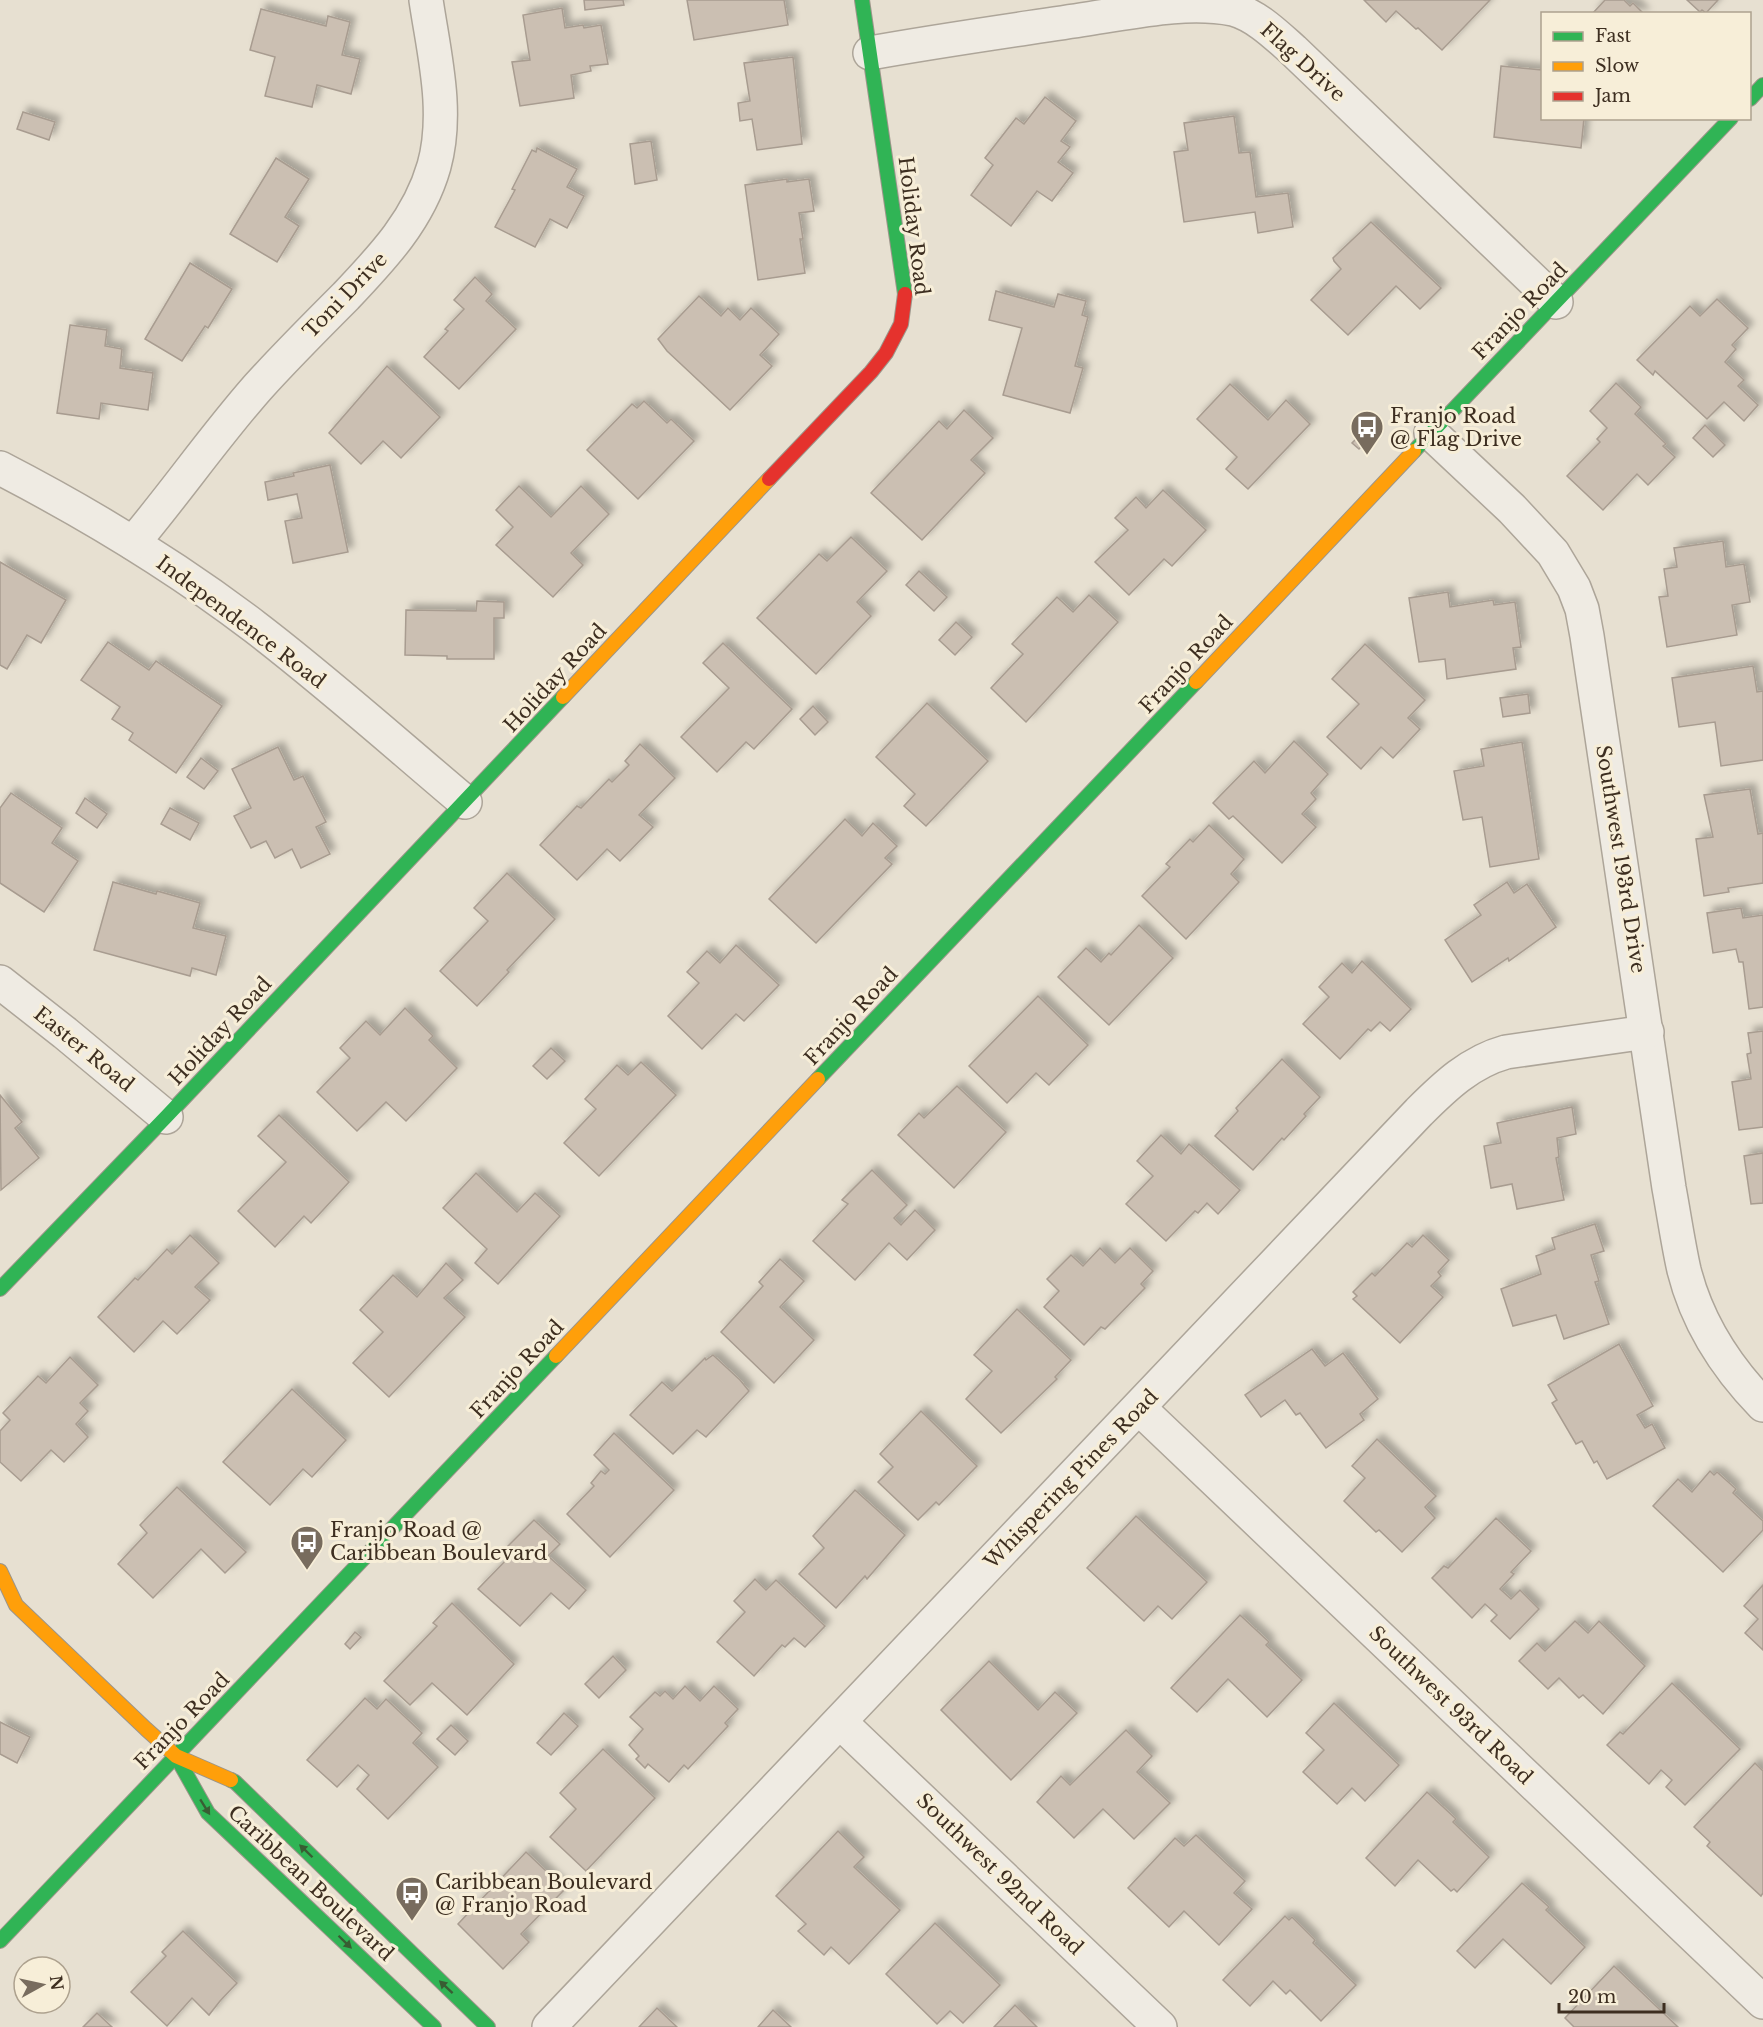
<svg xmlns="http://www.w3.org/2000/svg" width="1763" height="2027" font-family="'Libre Baskerville',serif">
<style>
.building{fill:#cbbfb2;stroke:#a89c90;stroke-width:1.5;filter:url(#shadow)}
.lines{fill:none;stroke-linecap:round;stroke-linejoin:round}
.street-casing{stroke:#ada599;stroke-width:36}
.fast-casing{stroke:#9c958a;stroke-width:16}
.slow-casing{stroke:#9c958a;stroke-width:16}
.jam-casing{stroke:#9c958a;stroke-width:16}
.street{stroke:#efebe3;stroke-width:33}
.fast{stroke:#30b455;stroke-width:14}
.slow{stroke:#ff9f0a;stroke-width:14}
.jam{stroke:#e5322d;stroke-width:14}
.oneway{fill:#385d33}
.labels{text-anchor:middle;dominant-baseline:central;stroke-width:6;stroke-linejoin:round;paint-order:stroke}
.street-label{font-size:20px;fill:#3d2e20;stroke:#f7eed8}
.poi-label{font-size:20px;fill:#3d2e20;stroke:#f7eed8;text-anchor:start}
</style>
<defs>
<filter id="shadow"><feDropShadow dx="5.5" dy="-5.5" stdDeviation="3" flood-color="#0004"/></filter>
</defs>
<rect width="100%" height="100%" fill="#e7e0d1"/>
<g class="building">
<path d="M584 0H623L624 5 585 10Z"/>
<path d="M687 0H784L788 25 694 40Z"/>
<path d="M1364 0H1490L1442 50 1418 28 1416 29 1396 11 1386 22Z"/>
<path d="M1605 0H1624L1630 6 1633 3 1644 14H1592Z"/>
<path d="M1687 0H1718L1706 13 1702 10 1700 12Z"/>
<path d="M562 8 565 28 583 25 584 28 601 25 608 64 590 66 591 71 571 75 574 98 520 106 512 62 530 60 523 15Z"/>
<path d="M261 9 326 26 328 16 350 22 342 55 360 59 351 94 317 85 312 107 265 96 275 57 250 50Z"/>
<path d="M793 57 802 144 757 150 752 119 740 121 738 103 750 101 744 63Z"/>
<path d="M1501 66 1542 70V118H1584L1581 148 1494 137Z"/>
<path d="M1045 97 1076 121 1061 141 1070 147 1058 162 1073 173 1052 201 1037 191 1011 226 971 195 993 165 985 158 1016 118 1024 124Z"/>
<path d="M23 112 55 122 49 140 17 129Z"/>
<path d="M1234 116 1239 153 1250 152 1256 197 1288 193 1293 227 1258 233 1255 212 1184 222 1174 152 1188 150 1184 123Z"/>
<path d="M651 141 657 180 635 184 630 144Z"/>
<path d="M537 148 577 169 567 187 584 196 567 228 550 219 535 247 495 227 515 190 512 189 532 150 536 152Z"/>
<path d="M276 158 309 179 285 217 299 226 277 262 230 234Z"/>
<path d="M787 179V182L809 179 814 211 799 213 803 239H800L805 273 758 280 745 185Z"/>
<path d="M1371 222 1441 288 1420 309 1396 286 1348 335 1311 300 1341 269 1334 261 1333 258Z"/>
<path d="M190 263 232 289 208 328 205 326 182 361 145 339Z"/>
<path d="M475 277 492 294 486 301 516 329 459 389 424 357 448 331 445 329 464 309 454 300Z"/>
<path d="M996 291 1054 307 1058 294 1086 301 1082 315 1088 317 1075 366 1083 368 1070 413 1003 395 1022 328 989 320Z"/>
<path d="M699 296 721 316 728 308 740 320 751 308 779 334 760 355 772 366 730 410 667 351 658 339Z"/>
<path d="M1717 299 1748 328 1732 345 1736 349 1725 362 1744 380 1738 386 1758 405 1744 421 1724 402 1707 419 1655 371 1653 375 1637 360 1690 306 1700 316Z"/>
<path d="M70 325 107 330 105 346 122 349 120 368 153 373 148 410 101 403 99 419 57 413Z"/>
<path d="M387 366 440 417 401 458 383 441 361 464 329 433Z"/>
<path d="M1616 383 1641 407 1635 414 1666 444 1663 446 1675 457 1648 485 1637 474 1603 510 1567 476 1600 442 1597 439 1607 428 1590 411Z"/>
<path d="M1230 384 1268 420 1286 400 1310 424 1248 489 1226 469 1237 457 1197 419Z"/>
<path d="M644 401 667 423 671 419 694 441 638 499 587 450 632 404 637 408Z"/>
<path d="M964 410 993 438 971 460 985 473 922 540 871 493 939 421 947 429Z"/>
<path d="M1705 425 1725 445 1713 457 1693 438Z"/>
<path d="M1367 428 1373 434 1359 449 1352 443Z"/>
<path d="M330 465 348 552 293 563 285 521 302 518 297 494 268 500 265 482 294 476 293 473Z"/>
<path d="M519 486 551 517 581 486 609 514 571 553 583 565 553 597 496 545 513 527 496 510Z"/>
<path d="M1163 490 1206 530 1172 566 1164 559 1129 595 1095 562 1128 530 1115 518 1136 497 1146 508Z"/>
<path d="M851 537 887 571 857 602 871 616 816 674 757 618 819 554 827 561Z"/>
<path d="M1723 541 1726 567 1744 564 1750 602 1732 605 1737 635 1667 647 1659 597 1668 596 1664 569 1677 567 1674 548Z"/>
<path d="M0 562 66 600 41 643 27 635 7 669 0 665Z"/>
<path d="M919 571 947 597 934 611 906 585Z"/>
<path d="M1448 592 1450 607 1493 600 1494 605 1515 602 1521 647 1513 648 1516 669 1447 679 1445 659 1419 662 1409 598Z"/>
<path d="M1089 595 1118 622 1026 722 991 688 1023 654 1012 644 1057 597 1073 612Z"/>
<path d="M477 601 504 602V618H494V659H447V656L405 655 406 610 476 611Z"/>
<path d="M956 622 972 637 955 655 939 640Z"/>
<path d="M108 642 149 670 156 661 222 706 176 773 129 740 133 733 112 719 120 707 81 680Z"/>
<path d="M723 643 792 709 754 749 746 742 717 772 681 737 729 688 703 663Z"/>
<path d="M1365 644 1425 700 1408 718 1420 729 1393 758 1381 747 1361 769 1327 737 1359 704 1332 679Z"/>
<path d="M1753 666 1757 692 1763 691V760L1721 766 1715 722 1679 727 1672 678Z"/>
<path d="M1528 694 1530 713 1503 717 1500 698Z"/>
<path d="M927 703 988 761 926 826 904 806 915 794 876 757Z"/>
<path d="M813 706 828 722 815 735 800 719Z"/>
<path d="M1294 741 1328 774 1311 793 1316 799 1302 814 1316 827 1282 863 1233 816 1229 819 1213 803 1254 761 1265 773Z"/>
<path d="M1522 742 1539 859 1490 867 1482 817 1463 820 1454 771 1484 766 1481 749Z"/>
<path d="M640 744 675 778 639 815 653 827 620 861 607 849 577 880 540 845 577 806 581 808 609 779 612 782 629 765 625 761Z"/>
<path d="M278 747 294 780 303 776 326 822 316 827 330 854 301 868 292 849 275 858 266 841 251 848 234 816 251 808 232 769Z"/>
<path d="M201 758 218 771 204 789 187 777Z"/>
<path d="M1750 789 1758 834 1763 833V883L1728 888 1729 892 1704 896 1696 839 1713 837 1704 795Z"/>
<path d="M11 793 62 828 52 843 78 861 44 912 0 883V808Z"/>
<path d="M85 798 107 814 97 828 76 813Z"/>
<path d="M170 808 199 823 190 840 161 824Z"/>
<path d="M845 819 862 836 873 823 897 846 885 858 892 864 816 943 769 899Z"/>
<path d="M1209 825 1244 859 1231 874 1239 882 1186 939 1142 896 1170 867 1166 864 1190 839 1193 842Z"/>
<path d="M507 873 555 919 507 970 509 972 477 1006 440 971 488 921 474 908Z"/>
<path d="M113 882 156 894 157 891 200 903 193 928 226 936 216 975 192 968 190 976 94 950Z"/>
<path d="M1507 882 1514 893 1527 884 1556 927 1509 961 1508 958 1472 982 1445 940 1481 915 1474 905Z"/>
<path d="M1741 908 1743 918 1763 915V1007L1749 1009 1743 962H1739L1736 949 1713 953 1707 913Z"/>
<path d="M1139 925 1173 958 1109 1025 1058 977 1086 948 1101 962 1109 953 1111 955Z"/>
<path d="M736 945 779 985 744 1021 736 1014 702 1049 668 1016 699 983 687 972 707 951 720 963Z"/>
<path d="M1362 961 1411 1009 1390 1031 1380 1022 1371 1031 1368 1029 1340 1059 1303 1024 1329 997 1319 987 1342 963 1352 973Z"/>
<path d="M1038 996 1088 1045 1049 1085 1036 1073 1007 1103 969 1066Z"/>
<path d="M405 1008 433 1036 429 1040 457 1068 406 1121 386 1102 357 1131 317 1092 350 1058 340 1048 366 1021 380 1035Z"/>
<path d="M1763 1031V1127L1739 1130 1732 1082 1751 1079 1747 1054 1751 1053 1748 1033Z"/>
<path d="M551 1048 565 1061 547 1079 533 1066Z"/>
<path d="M1282 1059 1320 1097 1304 1114 1306 1116 1284 1140 1282 1138 1253 1170 1215 1136 1238 1111 1236 1108Z"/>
<path d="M641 1062 676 1095 599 1176 564 1143 596 1109 585 1099 617 1065 628 1075Z"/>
<path d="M957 1086 1006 1132 954 1188 898 1135 919 1113 924 1118Z"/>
<path d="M0 1095 22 1122 15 1128 39 1158 1 1190Z"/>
<path d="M1572 1107 1576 1134 1557 1138 1559 1157 1556 1158 1564 1200 1517 1209 1512 1184 1491 1188 1484 1146 1501 1143 1497 1123Z"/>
<path d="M279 1115 349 1182 311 1223 304 1216 275 1247 238 1211 286 1162 258 1136Z"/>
<path d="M1161 1135 1181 1154 1189 1144 1240 1190 1218 1214 1207 1203 1198 1213 1195 1211 1166 1241 1126 1204 1153 1176 1137 1161Z"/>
<path d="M1763 1153V1203L1751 1204 1744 1156Z"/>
<path d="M872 1170 907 1205 894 1218 901 1225 915 1210 935 1230 907 1260 889 1243 855 1280 813 1241 848 1204 842 1200Z"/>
<path d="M476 1173 517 1212 535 1193 560 1216 498 1284 475 1263 487 1249 443 1208Z"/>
<path d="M1595 1224 1604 1251 1591 1255 1599 1281 1595 1282 1609 1324 1564 1339 1556 1315 1513 1326 1501 1289 1541 1274 1536 1256 1555 1249 1552 1238Z"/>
<path d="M190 1235 219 1263 195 1287 210 1300 177 1334 163 1321 134 1352 98 1317 135 1278 138 1280 167 1249 172 1254Z"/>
<path d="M1423 1235 1449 1260 1438 1272 1441 1276 1431 1286 1443 1297 1400 1343 1353 1299 1357 1296 1353 1292 1372 1273 1375 1276 1407 1243 1412 1247Z"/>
<path d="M1100 1248 1115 1263 1130 1248 1153 1271 1141 1284 1145 1288 1105 1329 1101 1327 1084 1345 1044 1307 1059 1291 1047 1279 1071 1255 1083 1266Z"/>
<path d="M780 1259 804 1281 780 1307 814 1340 774 1383 721 1332 763 1286 759 1282Z"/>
<path d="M446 1263 463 1280 444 1298 465 1317 389 1397 353 1363 383 1332 360 1310 393 1275 417 1297Z"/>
<path d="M1017 1309 1071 1360 1055 1377 1057 1379 1001 1433 966 1399 992 1371 974 1355Z"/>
<path d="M1619 1344 1653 1406 1637 1415 1645 1428 1652 1424 1665 1448 1607 1479 1597 1461 1594 1463 1582 1441 1576 1444 1552 1403 1557 1400 1548 1385Z"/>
<path d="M1312 1349 1325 1366 1343 1353 1378 1399 1360 1414 1364 1420 1326 1448 1300 1413 1296 1415 1285 1400 1261 1417 1245 1395Z"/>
<path d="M713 1355 740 1380 749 1391 706 1437 697 1430 673 1454 630 1415 662 1382 672 1391 705 1358 706 1360Z"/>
<path d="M70 1357 98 1385 80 1403 88 1411 76 1424 88 1437 64 1462 51 1450 21 1481 0 1462V1431L10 1420 3 1413 38 1376 46 1383Z"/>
<path d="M292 1389 346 1440 312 1477 303 1469 270 1505 223 1462Z"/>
<path d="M921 1411 977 1466 939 1505 936 1502 918 1520 878 1482 893 1467 880 1454Z"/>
<path d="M614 1433 674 1490 610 1557 567 1514 594 1486 591 1483 601 1471 605 1474 609 1470 594 1455Z"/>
<path d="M1377 1439 1436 1496 1425 1507 1435 1518 1402 1552 1379 1530 1376 1532 1344 1501 1365 1478 1352 1466Z"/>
<path d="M1710 1471 1714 1475 1717 1472 1736 1489 1733 1493 1763 1521V1530L1723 1572 1653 1506 1678 1479 1692 1492Z"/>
<path d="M177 1487 246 1552 225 1573 201 1549 153 1598 118 1564 147 1533 140 1525Z"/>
<path d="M855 1490 905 1535 867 1579 865 1576 836 1608 799 1574 824 1548 813 1536Z"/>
<path d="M1136 1516 1207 1582 1172 1619 1158 1606 1144 1621 1087 1568Z"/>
<path d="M1496 1518 1531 1551 1511 1572 1514 1574 1500 1589 1511 1599 1520 1590 1539 1609 1510 1639 1491 1621 1497 1615 1485 1604 1472 1618 1432 1578 1444 1566 1448 1568Z"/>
<path d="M534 1520 560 1544 548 1556 586 1590 569 1609 551 1593 520 1626 478 1589 509 1557 503 1551Z"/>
<path d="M755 1579 766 1590 776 1580 825 1626 805 1647 794 1638 785 1647 782 1645 754 1676 717 1642 745 1612 734 1601Z"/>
<path d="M1763 1585V1650L1745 1633 1758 1619 1744 1606Z"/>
<path d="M452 1603 514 1664 467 1715 432 1683 410 1705 384 1681 437 1626 433 1623Z"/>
<path d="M1240 1615 1269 1642 1266 1645 1302 1680 1267 1717 1228 1679 1197 1712 1171 1688Z"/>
<path d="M1575 1621 1588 1633 1599 1621 1645 1666 1603 1714 1583 1695 1579 1698 1559 1678 1548 1689 1519 1661 1537 1643 1545 1651Z"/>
<path d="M355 1632 361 1637 350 1649 345 1644Z"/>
<path d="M613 1656 626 1670 599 1698 585 1684Z"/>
<path d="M989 1661 1038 1710 1055 1692 1077 1713 1011 1780 941 1710Z"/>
<path d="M1672 1683 1740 1749 1685 1805 1666 1787 1672 1780 1661 1770 1649 1784 1607 1745 1620 1732 1623 1734Z"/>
<path d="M685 1686 700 1701 714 1686 738 1709 725 1723 728 1726 688 1769 684 1765 669 1782 648 1764 645 1768 636 1759 639 1756 629 1745 643 1729 630 1717 655 1692 660 1696 665 1691 673 1699Z"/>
<path d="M365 1698 377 1709 386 1699 422 1733 413 1743 438 1767 388 1819 357 1789 369 1775 358 1765 337 1787 307 1760Z"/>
<path d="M1334 1703 1399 1765 1365 1801 1352 1788 1337 1804 1303 1772 1324 1750 1306 1733Z"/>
<path d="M564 1713 578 1726 551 1755 537 1743Z"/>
<path d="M0 1722 30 1737 17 1763 0 1754Z"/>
<path d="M451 1725 468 1741 455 1755 437 1739Z"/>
<path d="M1126 1730 1152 1756 1137 1772 1170 1803 1134 1839 1103 1809 1074 1838 1037 1802 1061 1776 1070 1785Z"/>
<path d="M603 1749 655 1798 586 1871 550 1837 576 1809 560 1793Z"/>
<path d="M1755 1763 1763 1771V1893L1761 1896 1707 1846 1710 1842 1694 1827Z"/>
<path d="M1427 1792 1456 1819 1453 1822 1489 1857 1457 1892 1454 1889 1451 1891 1418 1860 1395 1886 1366 1858Z"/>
<path d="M838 1831 864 1857 854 1867 900 1910 849 1964 831 1947 824 1955 798 1931 806 1924 776 1896Z"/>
<path d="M1196 1835 1245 1881 1234 1893 1252 1909 1219 1945 1184 1911 1169 1927 1128 1888 1175 1838 1184 1846Z"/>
<path d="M526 1852 565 1889 521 1934 529 1942 503 1969 458 1924Z"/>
<path d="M1522 1883 1549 1907 1546 1910 1585 1947 1551 1984 1503 1939 1475 1968 1457 1951Z"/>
<path d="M1285 1916 1289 1920 1292 1917 1315 1940 1313 1943 1356 1985 1321 2021 1290 1990 1286 1994 1273 1981 1250 2006 1223 1980Z"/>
<path d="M935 1923 1000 1985 963 2023 950 2011 937 2024 886 1974Z"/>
<path d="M183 1931 237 1983 220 2001 209 2015 192 1998 167 2026 131 1992 166 1956 162 1952Z"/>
<path d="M1614 1966 1678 2027H1574L1565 2018Z"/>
<path d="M1015 2005 1037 2027H994Z"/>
<path d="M657 2008 677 2027H639Z"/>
<path d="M773 2010 791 2027H758Z"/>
<path d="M97 2013 112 2027H83Z"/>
</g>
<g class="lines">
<g class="street-casing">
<g id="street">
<path d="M870 53C942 40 1015 30 1087 19 1134 12 1186 0 1233 9 1257 16 1275 34 1293 50L1556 302"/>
<path d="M1431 433 1512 509 1553 553 1574 588 1582 609 1587 636 1669 1188C1674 1215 1678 1243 1684 1270 1697 1322 1726 1367 1763 1405"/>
<path d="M0 468C89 514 175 566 255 627 327 682 395 743 465 802"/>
<path d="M133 543C176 492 214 437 258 387 286 356 316 326 346 296 383 257 419 219 434 166 449 112 434 54 426 0"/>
<path d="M0 982 65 1033 166 1117"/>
<path d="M1139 1408 1763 2002"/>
<path d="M840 1722 1160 2027"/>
<path d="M549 2027 1419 1112C1445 1086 1470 1062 1506 1052L1647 1032"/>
</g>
</g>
<g class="fast-casing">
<g id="fast">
<path d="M862 0 905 294"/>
<path d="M1750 99 1763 85"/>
<path d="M1414 451 1731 118"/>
<path d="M818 1079 1196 682"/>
<path d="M0 1289 166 1117 563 697"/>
<path d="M176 1756 208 1813 434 2027"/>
<path d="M231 1780 235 1782 488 2027"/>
<path d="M0 1941 556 1356"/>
</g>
</g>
<g class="slow-casing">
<g id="slow">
<path d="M1196 682 1414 451"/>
<path d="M563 697 769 479"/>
<path d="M556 1356 818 1079"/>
<path d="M0 1571 16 1605 146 1729 176 1756 231 1780"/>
</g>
</g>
<g class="jam-casing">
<path id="jam" d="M769 479 871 372 886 353 901 324 905 294"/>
</g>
<use href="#street" class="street"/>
<use href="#fast" class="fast"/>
<use href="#slow" class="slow"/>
<use href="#jam" class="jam"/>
</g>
<defs><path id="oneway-solid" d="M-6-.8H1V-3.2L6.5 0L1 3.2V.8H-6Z" transform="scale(1.5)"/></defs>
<g class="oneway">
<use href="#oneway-solid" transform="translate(205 1807) rotate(58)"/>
<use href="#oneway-solid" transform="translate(306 1851) rotate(-136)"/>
<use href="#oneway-solid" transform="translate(345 1942) rotate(44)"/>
<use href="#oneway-solid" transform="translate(446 1987) rotate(-137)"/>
</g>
<defs>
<g id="bus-pin" transform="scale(1.725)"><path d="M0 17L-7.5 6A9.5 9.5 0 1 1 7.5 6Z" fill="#786c5e" stroke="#f7eed8"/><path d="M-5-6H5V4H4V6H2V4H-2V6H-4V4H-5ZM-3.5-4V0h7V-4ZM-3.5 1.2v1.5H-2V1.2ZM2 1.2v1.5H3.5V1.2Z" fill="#fff"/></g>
</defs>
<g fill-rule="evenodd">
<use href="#bus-pin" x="1367" y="427"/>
<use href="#bus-pin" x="307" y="1542"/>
<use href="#bus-pin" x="412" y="1893"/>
</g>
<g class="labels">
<g class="street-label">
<text transform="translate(1303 62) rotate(42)">Flag Drive</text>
<text transform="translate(914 226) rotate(83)">Holiday Road</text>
<text transform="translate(345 295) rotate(-46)">Toni Drive</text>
<text transform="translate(1520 311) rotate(-46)">Franjo Road</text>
<text transform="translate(241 622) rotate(37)">Independence Road</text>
<text transform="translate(1186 664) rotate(-47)">Franjo Road</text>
<text transform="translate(555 678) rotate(-47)">Holiday Road</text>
<text transform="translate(1621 859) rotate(81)">Southwest 193rd Drive</text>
<text transform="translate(851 1016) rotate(-47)">Franjo Road</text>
<text transform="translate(220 1031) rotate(-47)">Holiday Road</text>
<text transform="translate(84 1049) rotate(39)">Easter Road</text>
<text transform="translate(517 1369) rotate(-47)">Franjo Road</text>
<text transform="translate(1071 1479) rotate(-46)">Whispering Pines Road</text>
<text transform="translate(1451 1705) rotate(44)">Southwest 93rd Road</text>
<text transform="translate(182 1721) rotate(-46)">Franjo Road</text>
<text transform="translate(1000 1874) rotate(44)">Southwest 92nd Road</text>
<text transform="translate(311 1883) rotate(43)">Caribbean Boulevard</text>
</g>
<g class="poi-label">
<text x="1390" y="416">Franjo Road<tspan x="1390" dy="23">@ Flag Drive</tspan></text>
<text x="330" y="1530">Franjo Road @<tspan x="330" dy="23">Caribbean Boulevard</tspan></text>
<text x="435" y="1882">Caribbean Boulevard<tspan x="435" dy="23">@ Franjo Road</tspan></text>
</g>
</g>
<rect x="1541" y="12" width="210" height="108" fill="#f7eed8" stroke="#ada18e" stroke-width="1.5"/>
<rect x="1553" y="32" width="30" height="9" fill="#30b455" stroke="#ada18e" stroke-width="1.5"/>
<text x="1595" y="42" font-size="18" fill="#3d2e20">Fast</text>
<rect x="1553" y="62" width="30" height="9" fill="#ff9f0a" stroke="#ada18e" stroke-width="1.5"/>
<text x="1595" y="72" font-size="18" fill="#3d2e20">Slow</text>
<rect x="1553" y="92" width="30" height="9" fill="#e5322d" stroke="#ada18e" stroke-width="1.5"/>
<text x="1595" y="102" font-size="18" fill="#3d2e20">Jam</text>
<g transform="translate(42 1985) rotate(82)"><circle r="28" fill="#f7eed8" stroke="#ada18e" stroke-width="1.5"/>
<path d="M0-4.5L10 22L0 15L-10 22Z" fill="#786c5e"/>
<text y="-9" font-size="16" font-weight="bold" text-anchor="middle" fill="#3d2e20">N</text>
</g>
<path d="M1559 2003v9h105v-9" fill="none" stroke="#3d2e20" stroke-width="3"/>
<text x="1568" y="2003" font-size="18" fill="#3d2e20" stroke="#f7eed8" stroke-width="4.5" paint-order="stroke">20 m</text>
</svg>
